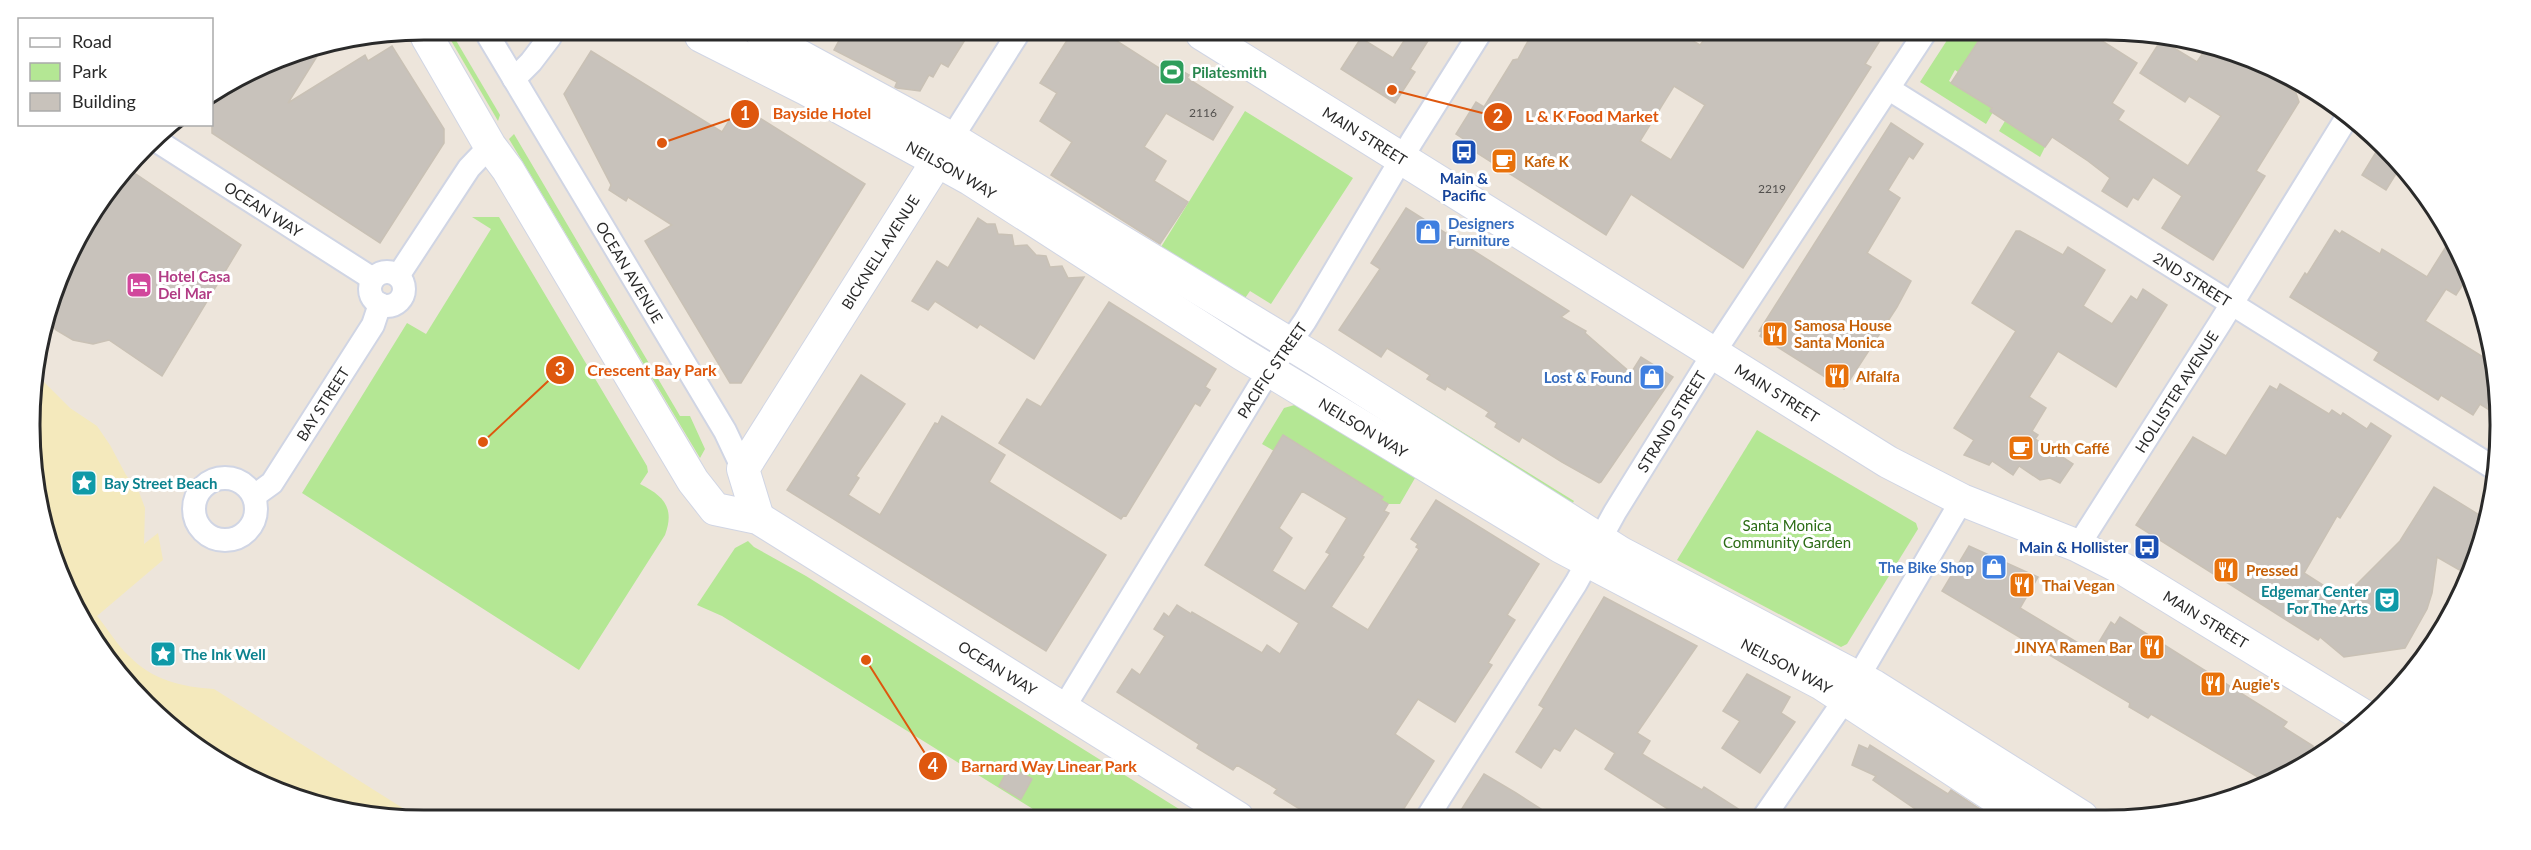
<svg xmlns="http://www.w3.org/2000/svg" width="2531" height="850" font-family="Lato,sans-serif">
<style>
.green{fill:#b4e794}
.sand{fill:#f4e9bc}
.building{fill:#c8c2bb;stroke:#c9c1b5;stroke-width:1.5;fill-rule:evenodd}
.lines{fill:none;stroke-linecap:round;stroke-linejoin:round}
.street-casing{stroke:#d0d5e4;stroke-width:26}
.secondary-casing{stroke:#d0d5e4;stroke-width:34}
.street{stroke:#fff;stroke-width:22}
.secondary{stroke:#fff;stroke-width:32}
.labels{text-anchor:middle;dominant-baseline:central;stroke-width:6;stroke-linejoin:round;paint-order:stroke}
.number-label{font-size:12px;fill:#52504e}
.leisure-label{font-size:15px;font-weight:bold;fill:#27864d;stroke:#fff;text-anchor:start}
.street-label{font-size:15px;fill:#2a2a2a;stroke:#fff}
.food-label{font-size:15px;font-weight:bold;fill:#c56008;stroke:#fff;text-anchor:start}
.transit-label{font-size:15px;font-weight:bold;fill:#164399;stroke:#fff}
.shop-label{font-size:15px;font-weight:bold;fill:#366cbe;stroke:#fff;text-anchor:end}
.hotel-label{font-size:15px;font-weight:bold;fill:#b23c85;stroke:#fff;text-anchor:start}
.culture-label{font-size:15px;font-weight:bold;fill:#0d838f;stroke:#fff;text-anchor:start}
.park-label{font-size:15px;fill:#2b6c15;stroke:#fff}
.rim{fill:none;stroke:#2a2a2a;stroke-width:3}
.leader{fill:none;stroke:#de570e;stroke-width:2}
.callout-dot{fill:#de570e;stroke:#fff;stroke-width:2}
.mark-label{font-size:18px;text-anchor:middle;font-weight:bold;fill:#fff}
.callout-label{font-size:16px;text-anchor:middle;font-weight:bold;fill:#de570e;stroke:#fff;stroke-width:6;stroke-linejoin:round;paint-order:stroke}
</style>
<rect width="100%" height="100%" fill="#ede5db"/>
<g class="green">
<path d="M1953 31H1971L1981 37 1958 72 1955 70 1949 81 1992 108 1993 112 1986 124 1920 82Z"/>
<path d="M449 37H454L500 115 498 121Z"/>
<path d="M1245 111 1353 178 1271 304 1250 291 1243 301 1161 247Z"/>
<path d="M2005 121 2045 147 2040 157 1999 131Z"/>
<path d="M514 134 680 416H690L705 449 700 458 509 139Z"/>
<path d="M472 217H499L647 466 648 472 640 484C664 496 675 508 665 535L579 670 302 493 407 323 426 334 491 229Z"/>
<path d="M1338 355 1574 501 1571 506 1335 359Z"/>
<path d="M1298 404 1415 478 1400 504H1388L1381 500 1383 497 1284 436 1274 451 1262 444 1284 408Z"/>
<path d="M1757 430 1916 523 1918 529 1847 644 1841 647 1677 560Z"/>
<path d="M748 541 754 547 806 576 1195 819H1049L722 616 697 605 735 548Z"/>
</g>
<path class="sand" d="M34 372 70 408 97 426 110 445 126 475 139 492 145 508 144 544 158 533 163 560 97 616C108 629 117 645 129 656 152 680 182 687 214 689L420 819 323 807 205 753 145 704 97 645 43 527 31 450Z"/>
<g class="building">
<path d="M2104 30 2099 39 2137 63 2112 103 2124 111 2118 120 2188 166 2221 116 2189 96 2185 102 2140 73 2161 40 2197 62 2209 44 2234 53 2296 93 2299 102 2256 171 2265 176 2213 260 2162 228 2182 196 2153 177 2138 200 2133 197 2127 207 2102 191 2110 178 2088 161 2052 137 2045 147 1990 111 1992 108 1951 83 1985 31Z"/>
<path d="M1886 31 1865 64 1871 67 1743 268 1631 194 1606 235 1466 146 1468 142 1456 134 1476 102 1484 107 1513 60 1518 59 1533 32H1678L1700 45 1710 32ZM1674 86 1705 105 1671 160 1640 141Z"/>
<path d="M1409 33H1433L1410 69 1415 72 1395 103 1341 69 1361 38 1393 58Z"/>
<path d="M1071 34H1106L1159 68 1164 60 1189 75 1187 78 1233 107 1213 140 1166 113 1144 147 1166 161 1154 181 1188 202 1160 244 1051 175 1072 142 1040 121 1057 93 1040 83Z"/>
<path d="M842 35H968L948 67 941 63 933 77 929 75 920 91 897 88 895 87 897 82 834 50Z"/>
<path d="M324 45 288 103 365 55 368 61 392 46 444 129V143L380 243 212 133V99L274 60Z"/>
<path d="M591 51 722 132 739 105 865 184 741 383H730L645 241 672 225 628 197 626 201 609 190 611 185 564 94Z"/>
<path d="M1891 123 1923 144 1913 159 1909 156 1888 190 1900 198 1867 253 1911 281 1897 307 1844 389 1760 336 1762 332 1759 331Z"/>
<path d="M2381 144 2402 164 2386 190 2362 175Z"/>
<path d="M127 168 241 245 162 376 109 340 93 344 73 340 56 330 49 321 71 250 111 185Z"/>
<path d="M1406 208 1569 311 1561 317 1586 331 1585 333 1631 373 1641 357 1673 377 1601 482 1599 483 1562 462 1522 437 1519 442 1495 427 1497 423 1486 416 1489 412 1447 386 1445 390 1427 379 1430 375 1387 348 1381 357 1339 330 1380 269 1371 263Z"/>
<path d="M978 218 987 224H995L998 234 1012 235 1014 246 1027 245 1036 255 1046 256 1050 267 1062 266 1068 278 1084 277 1034 359 980 324 977 328 935 301 928 310 912 301 937 261 948 268Z"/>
<path d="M2335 230 2340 234 2342 231 2380 254 2382 249 2427 277 2452 237 2469 275 2456 295 2446 289 2425 321 2496 365 2499 416 2480 404 2473 415 2441 395 2438 400 2374 360 2379 352 2290 297 2305 273 2307 275Z"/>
<path d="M2016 231H2020L2063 255 2068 247 2105 270 2083 306 2112 324 2131 296 2137 300 2143 289 2167 305 2116 387 2058 351 2029 397 2046 408 2032 431 2038 435 2035 439 2073 464 2060 483 2050 478 2040 480 2019 466 2013 475 1992 461 1989 465 1964 455 1974 440 1954 428 2016 331 1972 303Z"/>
<path d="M1109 302 1216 369 1205 387 1210 390 1200 406 1195 403 1126 516 1124 515 1121 519 999 443 1027 399 1041 407Z"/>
<path d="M861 375 905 404 856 476 859 478 848 495 880 515 935 423 938 424 942 416 1005 455 989 482 1106 555 1046 651 787 490Z"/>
<path d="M2280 384 2329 414 2332 410 2341 416 2343 413 2367 429 2371 423 2391 436 2340 518 2337 516 2333 523 2304 573 2343 598 2400 541 2434 487 2489 521 2468 575 2437 557 2432 593 2427 609 2405 648 2344 657 2320 637 2318 640 2136 525 2193 437 2226 456 2270 386 2277 390Z"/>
<path d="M1283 435 1383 497 1381 500 1388 504 1384 511 1389 513 1362 556 1364 557 1331 607 1368 630 1419 549 1416 547 1418 544 1411 539 1436 500 1539 564 1507 615 1515 620 1488 663 1492 665 1455 722 1418 699 1395 734 1434 761 1398 818H1314L1274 793 1277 789 1237 765 1233 770 1197 748 1199 744 1117 692 1132 669 1140 675 1165 636 1154 629 1164 613 1169 617 1177 605 1191 614 1192 612 1262 653 1267 645 1280 654 1299 623 1205 565ZM1302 491 1347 518 1326 552 1330 554 1305 591 1272 571 1292 538 1279 528Z"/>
<path d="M1969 546 2038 577 2020 608 2093 652 2111 622 2115 625 2120 617 2287 722 2283 727 2313 746V755L2268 783 2151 714 2148 718 2129 707 2130 703 1942 591Z"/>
<path d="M1604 597 1697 646 1637 733 1650 741 1642 754 1702 790 1704 787 1751 817 1682 818 1605 769 1615 753 1575 728 1560 751 1554 748 1541 768 1516 752 1544 708 1539 705Z"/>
<path d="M1747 674 1790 697 1781 713 1795 722 1760 773 1722 748 1740 721 1723 711Z"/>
<path d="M1859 745 1868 749 1870 745 1948 794 1951 790 1992 817H1927L1873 780 1876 776 1852 765Z"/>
<path d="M1010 766 1032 779 1021 799 999 786Z"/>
<path d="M1484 774 1516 793 1555 818H1518L1507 811 1502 818H1456Z"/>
</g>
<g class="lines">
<g class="street-casing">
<g id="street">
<path id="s1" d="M489 37 725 431 743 469"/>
<path d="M514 79 531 62 550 37"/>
<path id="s2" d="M1889 89 2497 470"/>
<path id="s3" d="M154 139 373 279"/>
<path d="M946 147 1017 35"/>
<circle cx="387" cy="289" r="17"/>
<path d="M398 276 469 168 490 146"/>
<circle cx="225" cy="509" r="31"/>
<path id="s4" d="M254 496 272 483 373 325 380 304"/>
<path id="s5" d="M2078 546 2220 323 2349 114"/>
<path id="s6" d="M1063 709 1259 387 1305 321 1412 141 1480 33"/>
<path d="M1764 817 1846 698 1962 500"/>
<path id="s7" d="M1427 818 1576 583 1615 512 1713 354 1926 31"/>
</g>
</g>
<g class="secondary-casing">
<g id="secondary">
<path id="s8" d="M1202 34 1888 462 1962 500 2078 546 2127 571 2369 719"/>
<path id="s9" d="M701 36 806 89 970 179 1242 354 1561 547 1822 684 2025 817"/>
<path d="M763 36 951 138 1315 359 1621 553 1874 686 2082 817"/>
<path id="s10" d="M427 37 490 146 508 170 693 481 715 509 758 518 1238 818"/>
<path id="s11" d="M758 518 743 469 946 147"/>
</g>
</g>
<use href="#street" class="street"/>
<use href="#secondary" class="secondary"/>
</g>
<defs>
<g id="stadium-square" transform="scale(1.35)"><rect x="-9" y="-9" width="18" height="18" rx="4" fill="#2e9e5b" stroke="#fff"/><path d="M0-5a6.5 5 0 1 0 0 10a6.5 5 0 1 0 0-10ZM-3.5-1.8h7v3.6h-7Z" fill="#fff"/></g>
<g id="bus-square" transform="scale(1.35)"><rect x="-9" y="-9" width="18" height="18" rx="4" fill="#1a4fb4" stroke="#fff"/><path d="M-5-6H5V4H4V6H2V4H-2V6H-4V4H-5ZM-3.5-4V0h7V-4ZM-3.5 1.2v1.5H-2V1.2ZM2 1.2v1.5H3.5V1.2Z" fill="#fff"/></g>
<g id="cafe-square" transform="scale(1.35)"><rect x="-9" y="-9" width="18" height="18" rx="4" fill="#e8710a" stroke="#fff"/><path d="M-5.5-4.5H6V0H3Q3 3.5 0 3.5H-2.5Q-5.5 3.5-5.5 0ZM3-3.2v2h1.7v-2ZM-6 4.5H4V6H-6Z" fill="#fff"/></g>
<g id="shop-square" transform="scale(1.35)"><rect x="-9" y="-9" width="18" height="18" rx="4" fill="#3f7fe0" stroke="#fff"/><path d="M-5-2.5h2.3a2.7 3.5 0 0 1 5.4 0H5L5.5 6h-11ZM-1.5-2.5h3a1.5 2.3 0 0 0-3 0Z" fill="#fff"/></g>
<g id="hotel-square" transform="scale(1.35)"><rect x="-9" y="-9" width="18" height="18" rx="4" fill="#d1479c" stroke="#fff"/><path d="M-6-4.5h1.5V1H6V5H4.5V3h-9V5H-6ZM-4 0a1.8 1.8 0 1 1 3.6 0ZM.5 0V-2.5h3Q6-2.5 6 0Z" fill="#fff"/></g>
<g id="restaurant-square" transform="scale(1.35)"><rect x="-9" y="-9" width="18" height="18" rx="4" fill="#e8710a" stroke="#fff"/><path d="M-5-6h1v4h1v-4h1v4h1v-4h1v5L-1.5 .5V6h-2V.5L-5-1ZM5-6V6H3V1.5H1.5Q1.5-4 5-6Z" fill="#fff"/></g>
<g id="sight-square" transform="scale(1.35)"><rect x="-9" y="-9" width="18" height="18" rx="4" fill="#0f9aa8" stroke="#fff"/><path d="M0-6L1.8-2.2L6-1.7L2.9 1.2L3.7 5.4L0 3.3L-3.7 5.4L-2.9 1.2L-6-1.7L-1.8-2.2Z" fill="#fff"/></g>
<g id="theatre-square" transform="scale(1.35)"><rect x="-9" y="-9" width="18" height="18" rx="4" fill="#0f9aa8" stroke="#fff"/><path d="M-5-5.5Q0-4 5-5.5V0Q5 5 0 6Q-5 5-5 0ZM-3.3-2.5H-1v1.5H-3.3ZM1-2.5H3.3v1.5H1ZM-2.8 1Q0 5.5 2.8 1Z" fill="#fff"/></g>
</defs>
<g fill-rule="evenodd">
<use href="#stadium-square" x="1172" y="72"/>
<use href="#bus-square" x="1464" y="152"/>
<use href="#cafe-square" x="1504" y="161"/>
<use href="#shop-square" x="1428" y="232"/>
<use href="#hotel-square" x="139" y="285"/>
<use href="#restaurant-square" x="1775" y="334"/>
<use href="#restaurant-square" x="1837" y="376"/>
<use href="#shop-square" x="1652" y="377"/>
<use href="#cafe-square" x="2021" y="448"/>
<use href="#sight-square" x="84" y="483"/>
<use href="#bus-square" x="2147" y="547"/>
<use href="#shop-square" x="1994" y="567"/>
<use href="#restaurant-square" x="2226" y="570"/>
<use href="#restaurant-square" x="2022" y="585"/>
<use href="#theatre-square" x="2387" y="600"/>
<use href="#restaurant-square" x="2152" y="647"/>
<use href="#sight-square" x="163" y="654"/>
<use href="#restaurant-square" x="2213" y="684"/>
</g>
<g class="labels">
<g class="number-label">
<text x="1203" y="112">2116</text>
<text x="1772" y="188">2219</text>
</g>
<g class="leisure-label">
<text x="1192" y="72">Pilatesmith</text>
</g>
<g class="street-label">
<text stroke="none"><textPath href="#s8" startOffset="192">MAIN STREET</textPath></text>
<text stroke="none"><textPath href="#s9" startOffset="284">NEILSON WAY</textPath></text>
<text stroke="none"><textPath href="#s3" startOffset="130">OCEAN WAY</textPath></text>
<text stroke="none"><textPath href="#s11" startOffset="308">BICKNELL AVENUE</textPath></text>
<text stroke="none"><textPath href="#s1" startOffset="274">OCEAN AVENUE</textPath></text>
<text stroke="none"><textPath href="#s2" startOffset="358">2ND STREET</textPath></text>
<text stroke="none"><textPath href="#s6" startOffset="398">PACIFIC STREET</textPath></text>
<text stroke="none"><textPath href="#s5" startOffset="183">HOLLISTER AVENUE</textPath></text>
<text stroke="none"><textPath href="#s8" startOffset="678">MAIN STREET</textPath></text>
<text stroke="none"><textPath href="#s4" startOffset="116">BAY STREET</textPath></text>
<text stroke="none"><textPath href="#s7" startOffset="466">STRAND STREET</textPath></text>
<text stroke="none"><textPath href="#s9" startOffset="770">NEILSON WAY</textPath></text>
<text stroke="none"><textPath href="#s8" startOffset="1164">MAIN STREET</textPath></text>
<text stroke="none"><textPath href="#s9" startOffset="1256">NEILSON WAY</textPath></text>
<text stroke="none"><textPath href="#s10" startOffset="880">OCEAN WAY</textPath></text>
</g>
<g class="food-label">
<text x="1524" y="161">Kafe K</text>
<text x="1794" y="325">Samosa House<tspan x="1794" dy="17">Santa Monica</tspan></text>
<text x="1856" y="376">Alfalfa</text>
<text x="2040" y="448">Urth Caffé</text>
<text x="2246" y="570">Pressed</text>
<text x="2042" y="585">Thai Vegan</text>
<text x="2132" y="647" text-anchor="end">JINYA Ramen Bar</text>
<text x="2232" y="684">Augie's</text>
</g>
<g class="transit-label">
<text x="1464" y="178">Main &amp;<tspan x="1464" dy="17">Pacific</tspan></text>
<text x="2128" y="547" text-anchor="end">Main &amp; Hollister</text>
</g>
<g class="shop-label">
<text x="1448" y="223" text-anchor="start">Designers<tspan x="1448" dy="17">Furniture</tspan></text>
<text x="1632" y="377">Lost &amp; Found</text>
<text x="1974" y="567">The Bike Shop</text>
</g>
<g class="hotel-label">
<text x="158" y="276">Hotel Casa<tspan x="158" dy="17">Del Mar</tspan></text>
</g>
<g class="culture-label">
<text x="104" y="483">Bay Street Beach</text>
<text x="2368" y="591" text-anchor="end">Edgemar Center<tspan x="2368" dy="17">For The Arts</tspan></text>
<text x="182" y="654">The Ink Well</text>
</g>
<g class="park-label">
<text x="1787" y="525">Santa Monica<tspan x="1787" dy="17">Community Garden</tspan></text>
</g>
</g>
<path d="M0 0H2531V850H0ZM424 40H2106A384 384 0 0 1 2490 424V426A384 384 0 0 1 2106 810H424A384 384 0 0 1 40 426V424A384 384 0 0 1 424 40Z" fill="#fff" fill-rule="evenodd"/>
<path class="rim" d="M424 40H2106A384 384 0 0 1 2490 424V426A384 384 0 0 1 2106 810H424A384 384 0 0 1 40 426V424A384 384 0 0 1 424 40Z"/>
<path class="leader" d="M662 143L745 114M1392 90L1498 117M483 442L560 370M866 660L933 766"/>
<g class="callout-dot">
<circle cx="662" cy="143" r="6"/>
<circle cx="1392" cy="90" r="6"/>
<circle cx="483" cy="442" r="6"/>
<circle cx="866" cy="660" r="6"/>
<circle cx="745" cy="114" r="15"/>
<circle cx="1498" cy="117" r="15"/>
<circle cx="560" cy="370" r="15"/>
<circle cx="933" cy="766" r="15"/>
</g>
<g class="mark-label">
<text x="745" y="120">1</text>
<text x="1498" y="123">2</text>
<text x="560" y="376">3</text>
<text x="933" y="772">4</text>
</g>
<g class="callout-label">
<text x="822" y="119">Bayside Hotel</text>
<text x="1592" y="122">L &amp; K Food Market</text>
<text x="652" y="376">Crescent Bay Park</text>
<text x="1049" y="772">Barnard Way Linear Park</text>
</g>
<rect x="18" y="18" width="195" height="108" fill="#ffffff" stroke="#aaaaaa" stroke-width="1.5"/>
<rect x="30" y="38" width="30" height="9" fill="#ffffff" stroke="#aaaaaa" stroke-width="1.5"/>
<text x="72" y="48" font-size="18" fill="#2a2a2a">Road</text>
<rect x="30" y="63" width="30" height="18" fill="#b4e794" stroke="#aaaaaa" stroke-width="1.5"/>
<text x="72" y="78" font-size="18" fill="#2a2a2a">Park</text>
<rect x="30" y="93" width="30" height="18" fill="#c8c2bb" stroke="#aaaaaa" stroke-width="1.5"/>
<text x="72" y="108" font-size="18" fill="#2a2a2a">Building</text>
</svg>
